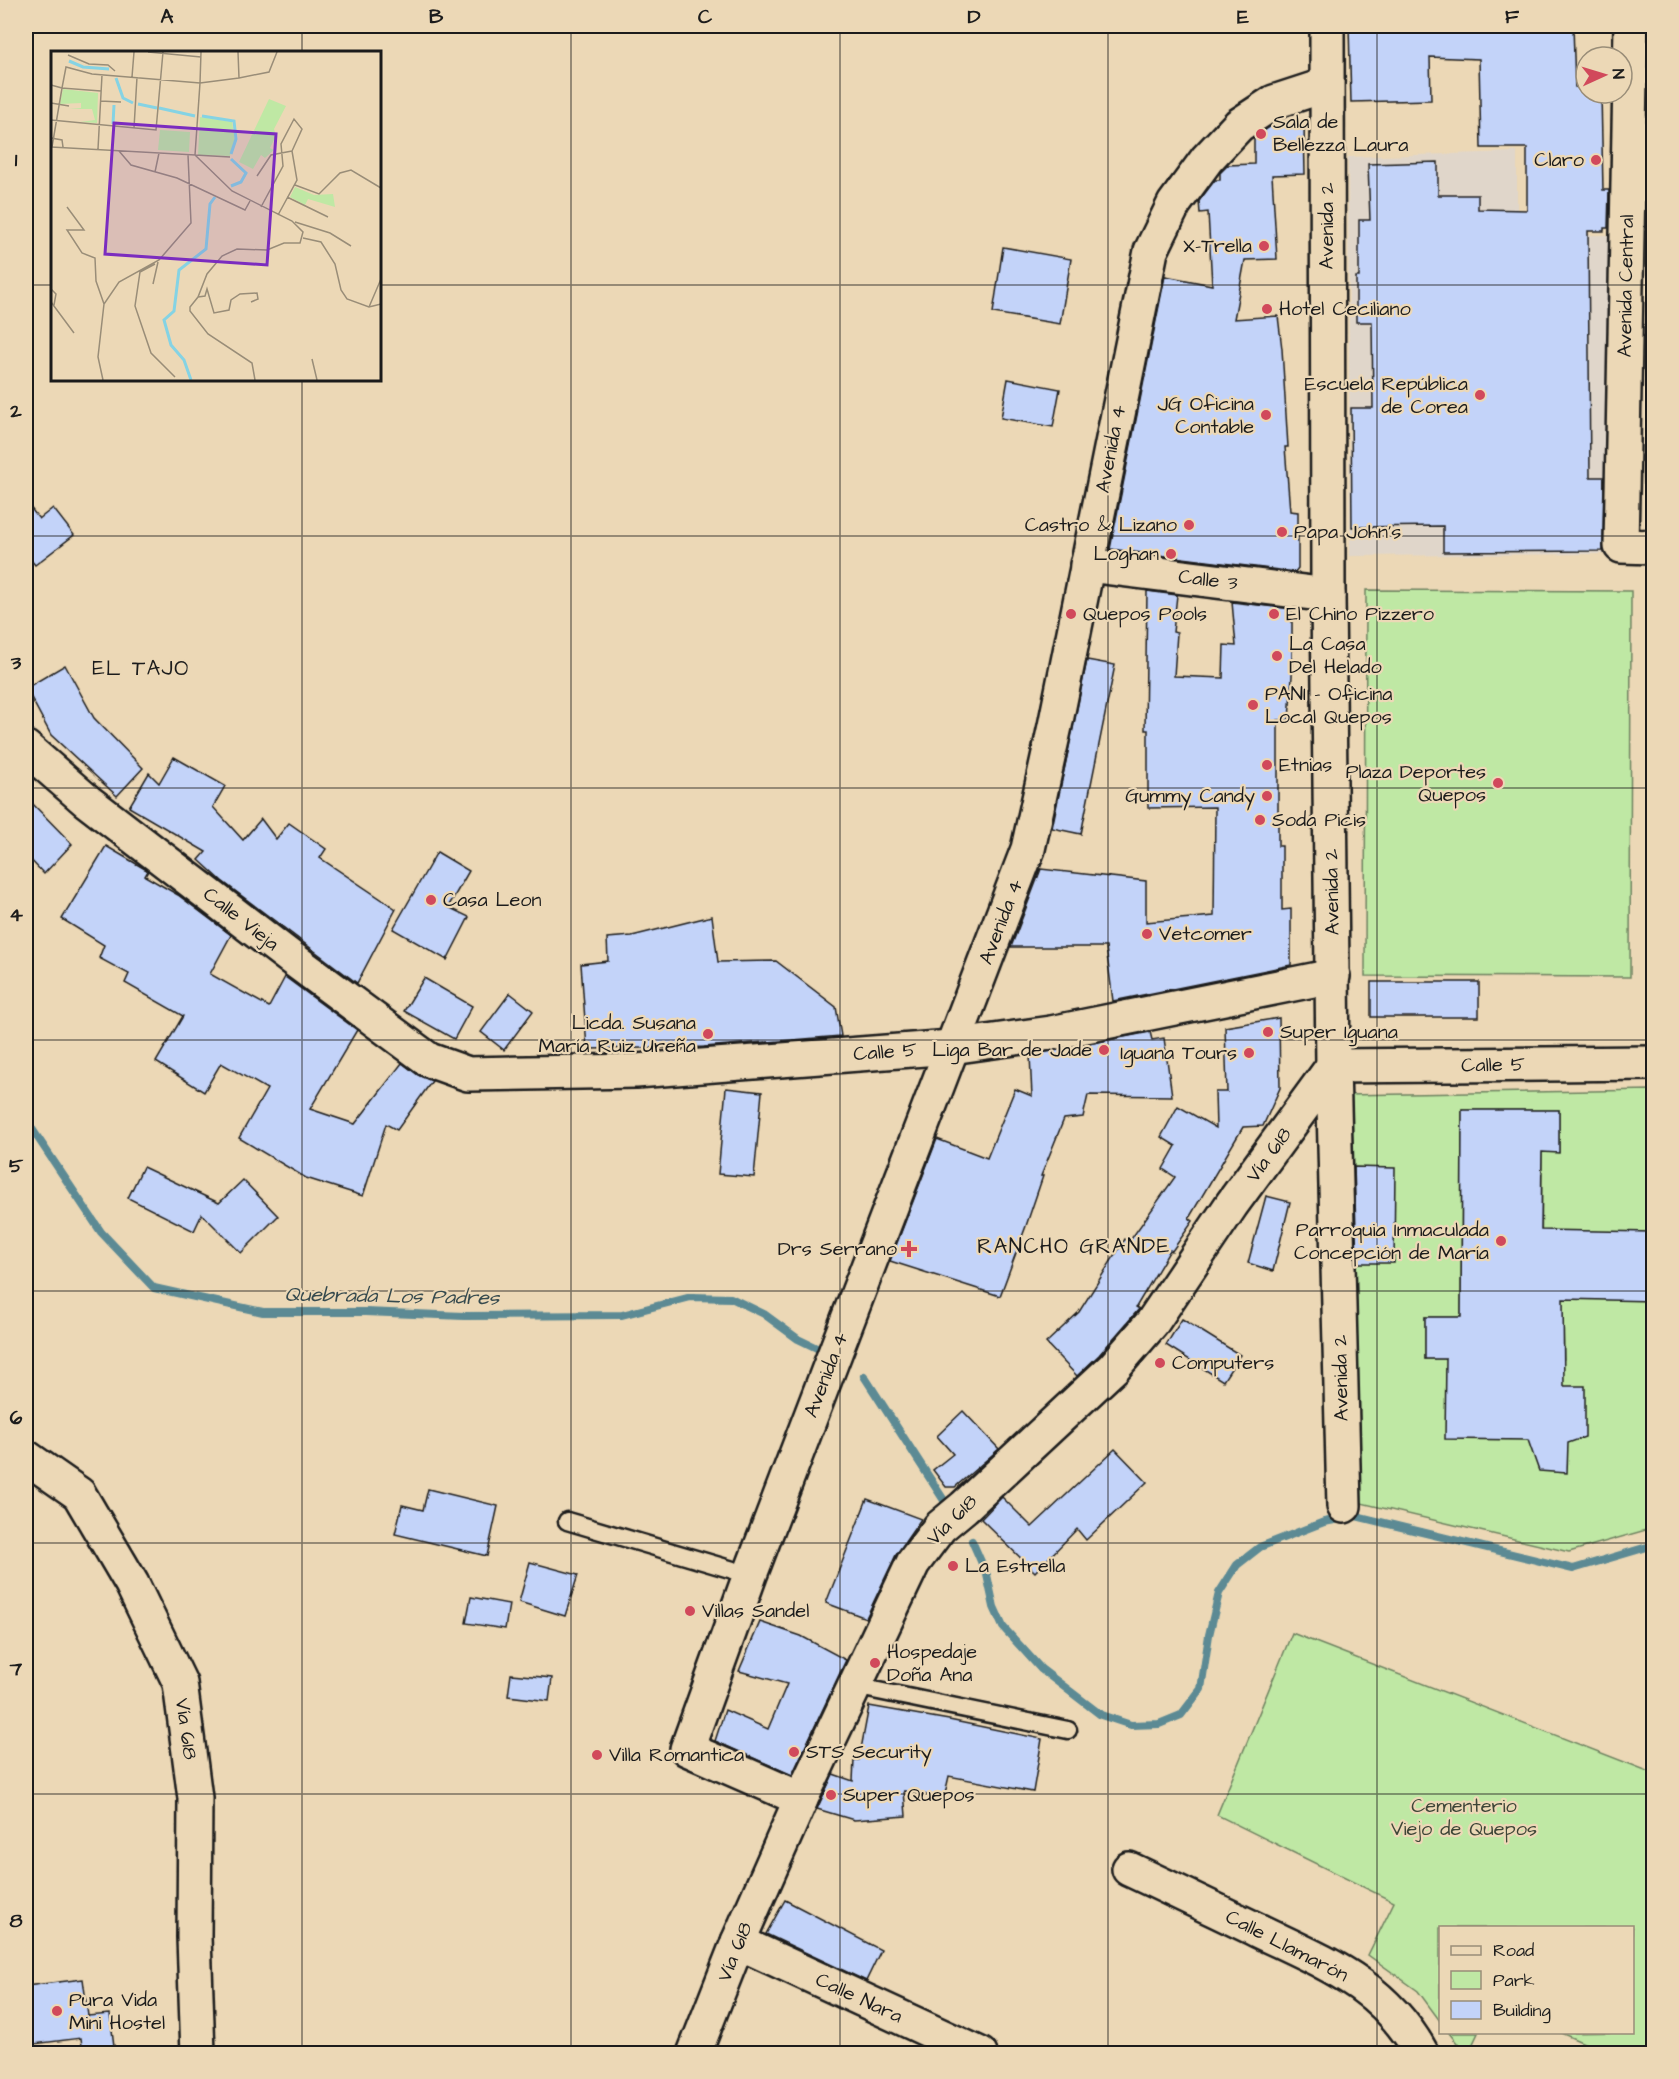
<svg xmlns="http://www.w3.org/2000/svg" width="1679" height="2079" font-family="'Architects Daughter',sans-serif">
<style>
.built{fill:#e0d6ca}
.green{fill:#bfe8a4;stroke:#6e8260;stroke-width:1.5;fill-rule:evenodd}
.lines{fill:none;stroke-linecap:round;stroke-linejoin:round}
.stream{stroke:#5b8a94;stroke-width:8}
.building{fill:#c3d3f9;stroke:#1c1c1c;stroke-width:1.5}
.lane-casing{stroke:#1c1c1c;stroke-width:21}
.street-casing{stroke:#1c1c1c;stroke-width:38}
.secondary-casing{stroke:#1c1c1c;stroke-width:38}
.lane{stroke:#ecd8b6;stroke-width:16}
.street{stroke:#ecd8b6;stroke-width:33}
.secondary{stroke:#ecd8b6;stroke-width:33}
.grid{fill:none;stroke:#1c1c1c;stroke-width:1.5;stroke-opacity:0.55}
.poi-dot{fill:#d1495b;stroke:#ecd8b6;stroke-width:2}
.labels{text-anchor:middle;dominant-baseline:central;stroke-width:4.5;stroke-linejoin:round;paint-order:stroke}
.poi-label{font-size:20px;fill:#1c1c1c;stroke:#ecd8b6;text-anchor:start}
.street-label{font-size:20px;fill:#1c1c1c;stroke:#ecd8b6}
.park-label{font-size:20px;fill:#3d4537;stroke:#ecd8b6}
.neighbourhood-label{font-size:21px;letter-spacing:1.5px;fill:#1c1c1c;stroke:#ecd8b6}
.water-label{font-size:21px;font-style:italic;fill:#364a4e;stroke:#ecd8b6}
.inset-river{fill:none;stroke:#85d3e4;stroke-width:3}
.inset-road{fill:none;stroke:#998d78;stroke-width:1.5}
.view{fill:#7b2cbf;fill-opacity:0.15;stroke:#7b2cbf;stroke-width:3}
.inset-edge{fill:none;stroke:#1c1c1c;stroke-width:3}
.neatline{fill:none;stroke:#1c1c1c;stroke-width:2}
.grid-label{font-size:20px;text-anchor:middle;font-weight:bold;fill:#1c1c1c}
</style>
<rect width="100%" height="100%" fill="#ecd8b6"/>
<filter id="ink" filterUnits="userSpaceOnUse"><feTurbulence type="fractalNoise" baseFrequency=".0167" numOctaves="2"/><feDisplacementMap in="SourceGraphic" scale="12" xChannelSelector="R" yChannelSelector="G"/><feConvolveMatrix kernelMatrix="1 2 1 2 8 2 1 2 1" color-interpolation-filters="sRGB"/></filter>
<g filter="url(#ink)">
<path class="built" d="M1517 152V236L1611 235 1610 554 1350 556 1348 157Z"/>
<g class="green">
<path d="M1366 590 1631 591 1630 977 1365 976Z"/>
<path d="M1653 1090V1528L1569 1552 1357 1502 1344 1095ZM1462 1110H1559V1152H1542L1541 1316H1563L1564 1359H1425V1317H1461Z"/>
<path d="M1292 1633 1653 1773V2053H1607L1561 2033 1632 2032V1928H1440V2021L1418 1991 1368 1955 1394 1902 1217 1815Z"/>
<path d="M1449 2033H1478L1468 2054 1465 2053Z"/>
</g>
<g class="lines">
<g class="stream">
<path d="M26 1120 101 1232 154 1288 263 1312H365L464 1316 622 1315 691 1297 731 1298 764 1314 798 1339 827 1353"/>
<path d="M864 1376 947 1505"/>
<path d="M972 1541 987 1575 994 1607 1003 1627 1041 1669 1101 1715 1131 1725 1159 1724 1181 1715 1201 1689 1209 1635 1219 1593 1237 1565 1260 1547 1324 1522 1356 1516 1573 1569 1654 1545"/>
</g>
</g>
<g class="building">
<path d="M1349 26H1573L1575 87 1586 88V93H1601L1603 190H1609L1608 228H1604V231H1588L1590 477H1604L1603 551 1443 552V526L1352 527 1351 408H1373L1372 322H1356V277H1359V220H1370L1368 164 1438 162V195H1478V209L1527 210V148H1481L1479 59 1430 57 1431 100 1351 102Z"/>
<path d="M1271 126H1304L1305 174 1272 175 1277 259 1245 260 1234 319 1278 316 1282 349 1288 447H1285L1290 511 1298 512V568L1295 572 1110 549 1165 276 1212 285 1208 212 1200 213 1199 201 1215 180H1220V173L1228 165 1254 164V138Z"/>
<path d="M1647 190H1653V228H1646Z"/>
<path d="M1003 247 1071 259 1060 324 993 313Z"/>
<path d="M1008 379 1060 389 1053 427 1001 418Z"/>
<path d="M26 502 39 519 53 508 74 535 35 565 26 554Z"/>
<path d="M1147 591 1177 595 1173 632 1177 633 1174 676 1223 678 1224 645 1236 646 1232 602 1292 609V676L1289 720H1278V846H1282V910L1291 909V965L1113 1001 1106 947H1011L1041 869 1146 881V922L1214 916 1215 807 1148 808V730H1145Z"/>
<path d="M1087 660 1115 665 1081 834 1052 828Z"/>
<path d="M65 665 94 718 143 768 117 796 51 735 26 688Z"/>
<path d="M174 757 225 786 213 807 243 840 261 819 276 839 289 823 326 849 320 858 396 909 357 983 222 881 199 860 206 852 129 807 149 773 159 783Z"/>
<path d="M26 797 72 844 44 874 26 855Z"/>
<path d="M106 846 145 869 148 871 145 876 178 895 231 935 210 974 269 1007 285 977 357 1030 310 1109 355 1124 402 1063 418 1075 432 1081 397 1130 386 1124 363 1196 306 1178 239 1138 267 1089 221 1063 204 1092 156 1062 183 1016 125 983 129 974 99 958 104 945 62 919Z"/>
<path d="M437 852 469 871 448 907 469 917 447 960 393 929Z"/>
<path d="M712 916 718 962 776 961 836 1007 841 1036 704 1047 587 1049 581 964 608 961 607 938 632 936Z"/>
<path d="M424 978 472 1006 454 1039 404 1011Z"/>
<rect x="1371" y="982" width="108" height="35"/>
<path d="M510 993 533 1011 504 1050 481 1032Z"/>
<path d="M1279 1018 1280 1088 1263 1126 1243 1127 1189 1218 1193 1221 1172 1251 1170 1250 1136 1307 1139 1309 1099 1355 1077 1376 1046 1343 1079 1312 1125 1239 1129 1242 1175 1177 1163 1169 1176 1146 1161 1137 1178 1106 1216 1128 1215 1092H1227L1225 1027Z"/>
<path d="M1150 1032 1152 1040 1164 1038 1172 1096 1088 1095 1083 1117 1064 1119 1041 1176H1043L1026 1226 1000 1296 890 1261 937 1139 987 1158 1015 1089 1032 1096 1030 1055Z"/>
<path d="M726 1088 762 1092 754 1177 718 1174Z"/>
<path d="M1462 1110H1559V1153L1542 1152 1541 1230 1653 1232V1301L1563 1299 1564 1386H1585V1437L1568 1443 1567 1473 1539 1471 1528 1440 1445 1439 1446 1359H1425V1317H1461Z"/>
<path d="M143 1167 219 1203 243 1180 278 1216 241 1253 202 1214 194 1231 128 1198Z"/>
<path d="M1354 1167 1395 1168 1394 1263H1357Z"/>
<path d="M1266 1196 1290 1202 1273 1271 1248 1263Z"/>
<path d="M1182 1319 1240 1355 1223 1381 1166 1345Z"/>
<path d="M963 1411 999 1449 955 1487H946L933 1470 953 1454 937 1436Z"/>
<path d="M1115 1449 1147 1482 1086 1540 1077 1529 1035 1572 981 1519 1002 1497 1032 1527Z"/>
<path d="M428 1489 498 1506 487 1556 395 1534 402 1505 423 1510Z"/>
<path d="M867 1499 921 1519 896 1555 866 1618 826 1603Z"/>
<path d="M530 1562 578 1575 565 1616 519 1602Z"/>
<path d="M471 1597 509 1604 505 1629 466 1623Z"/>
<path d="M760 1622 801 1636 846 1660 792 1775 715 1741 725 1710 768 1729 787 1684 739 1671Z"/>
<path d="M511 1674 552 1678 549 1701 508 1696Z"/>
<path d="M869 1706 949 1720 1042 1739 1033 1792 949 1776 944 1798 904 1791 906 1816 854 1820 817 1809 833 1774 853 1781 854 1760H859Z"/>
<path d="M785 1900 881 1950 866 1981 766 1934Z"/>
<path d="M83 1979 88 2016 110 2014 115 2054H83L81 2038 26 2045V1986Z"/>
</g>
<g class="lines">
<g class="lane-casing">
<g id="lane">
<path d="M1630 76H1654"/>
<path d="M567 1521 750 1575"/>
<path d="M854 1686 1068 1730"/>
</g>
</g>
<g class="street-casing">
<g id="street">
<path d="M1631 26 1621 546 1654 547"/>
<path d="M1087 565 1328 595"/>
<path d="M26 748 87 801 290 957 429 1060 468 1074 636 1071 951 1047 1051 1033 1333 976"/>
<path d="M1333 1066 1344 1506"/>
<path d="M801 1799 687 1749 750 1575 1028 849 1055 726 1151 251 1174 204 1207 159 1239 125 1274 102 1326 85"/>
<path d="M1129 1869C1172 1889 1215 1910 1257 1930 1325 1963 1384 1984 1422 2054"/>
<path d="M738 1942 980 2054"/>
</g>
</g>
<g class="secondary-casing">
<g id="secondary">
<path d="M1327 26 1328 595 1333 1066"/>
<path d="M1333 1066 1654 1063"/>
<path d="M26 1457 79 1494 132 1584 180 1683 195 1798 194 1937 198 2054"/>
<path d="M694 2054 738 1942 801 1799 913 1563 940 1527 964 1507 1113 1368 1152 1323 1232 1204 1333 1066"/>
</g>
</g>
<use href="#lane" class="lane"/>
<use href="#street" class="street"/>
<use href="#secondary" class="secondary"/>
</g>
</g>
<path class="grid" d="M302 26V52M571 26V2054M840 26V2054M1108 26V2054M1377 26V2054M26 285H52M380 285H1654M302 380V2054M26 536H1654M26 788H1654M26 1040H1654M26 1291H1654M26 1543H1654M26 1794H1654"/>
<g class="poi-dot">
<circle cx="1261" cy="134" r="6"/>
<circle cx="1596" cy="160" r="6"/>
<circle cx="1264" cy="246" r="6"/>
<circle cx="1267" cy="309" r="6"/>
<circle cx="1480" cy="395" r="6"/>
<circle cx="1266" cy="415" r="6"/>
<circle cx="1189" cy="525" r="6"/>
<circle cx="1282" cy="532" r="6"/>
<circle cx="1171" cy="554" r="6"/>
<circle cx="1071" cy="614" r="6"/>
<circle cx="1274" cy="614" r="6"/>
<circle cx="1277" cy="656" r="6"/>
<circle cx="1253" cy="705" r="6"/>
<circle cx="1267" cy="765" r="6"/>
<circle cx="1498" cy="783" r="6"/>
<circle cx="1267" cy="796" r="6"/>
<circle cx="1260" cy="820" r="6"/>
<circle cx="431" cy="900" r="6"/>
<circle cx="1147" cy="934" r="6"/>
<circle cx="1268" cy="1032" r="6"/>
<circle cx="708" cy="1034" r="6"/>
<circle cx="1104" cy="1050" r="6"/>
<circle cx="1249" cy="1053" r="6"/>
<circle cx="1501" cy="1241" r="6"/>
<path d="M906 1240h6v6h6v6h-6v6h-6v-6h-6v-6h6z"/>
<circle cx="1160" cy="1363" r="6"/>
<circle cx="953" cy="1566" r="6"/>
<circle cx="690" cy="1611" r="6"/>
<circle cx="875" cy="1663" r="6"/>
<circle cx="794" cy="1752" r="6"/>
<circle cx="597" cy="1755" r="6"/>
<circle cx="831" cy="1795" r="6"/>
<circle cx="57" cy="2011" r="6"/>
</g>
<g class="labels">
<g class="poi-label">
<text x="1273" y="122">Sala de<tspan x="1273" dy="23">Bellezza Laura</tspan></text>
<text x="1584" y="160" text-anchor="end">Claro</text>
<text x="1252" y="246" text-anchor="end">X-Trella</text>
<text x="1279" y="309">Hotel Ceciliano</text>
<text x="1468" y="384" text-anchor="end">Escuela República<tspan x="1468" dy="23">de Corea</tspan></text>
<text x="1254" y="404" text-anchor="end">JG Oficina<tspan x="1254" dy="23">Contable</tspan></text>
<text x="1177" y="525" text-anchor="end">Castro &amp; Lizano</text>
<text x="1294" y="532">Papa John's</text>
<text x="1159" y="554" text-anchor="end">Loghan</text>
<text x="1083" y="614">Quepos Pools</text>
<text x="1286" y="614">El Chino Pizzero</text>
<text x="1289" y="644">La Casa<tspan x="1289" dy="23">Del Helado</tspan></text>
<text x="1265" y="694">PANI - Oficina<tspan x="1265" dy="23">Local Quepos</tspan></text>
<text x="1279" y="765">Etnias</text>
<text x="1486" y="772" text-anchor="end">Plaza Deportes<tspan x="1486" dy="23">Quepos</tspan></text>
<text x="1255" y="796" text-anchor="end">Gummy Candy</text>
<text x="1272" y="820">Soda Picis</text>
<text x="443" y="900">Casa Leon</text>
<text x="1159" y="934">Vetcomer</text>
<text x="696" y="1023" text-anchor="end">Licda. Susana<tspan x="696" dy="23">María Ruiz Ureña</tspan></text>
<text x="1280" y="1032">Super Iguana</text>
<text x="1092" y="1050" text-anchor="end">Liga Bar de Jade</text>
<text x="1237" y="1053" text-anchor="end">Iguana Tours</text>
<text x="1489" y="1230" text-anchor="end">Parroquia Inmaculada<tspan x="1489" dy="23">Concepción de María</tspan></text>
<text x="897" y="1249" text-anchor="end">Drs Serrano</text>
<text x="1172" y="1363">Computers</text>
<text x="965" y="1566">La Estrella</text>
<text x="702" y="1611">Villas Sandel</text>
<text x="887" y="1652">Hospedaje<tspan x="887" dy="23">Doña Ana</tspan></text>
<text x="806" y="1752">STS Security</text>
<text x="609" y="1755">Villa Romantica</text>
<text x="843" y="1795">Super Quepos</text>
<text x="69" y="2000">Pura Vida<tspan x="69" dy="23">Mini Hostel</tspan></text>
</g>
<g class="street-label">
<text transform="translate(1327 226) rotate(-90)">Avenida 2</text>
<text transform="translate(1626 286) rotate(-89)">Avenida Central</text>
<text transform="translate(1111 449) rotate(-79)">Avenida 4</text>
<text transform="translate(1208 580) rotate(7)">Calle 3</text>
<text transform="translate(1332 892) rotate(-91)">Avenida 2</text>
<text transform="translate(241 919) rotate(38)">Calle Vieja</text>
<text transform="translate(1001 922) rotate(-69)">Avenida 4</text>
<text transform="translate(885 1052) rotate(-4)">Calle 5</text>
<text transform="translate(1493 1065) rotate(-1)">Calle 5</text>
<text transform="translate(1269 1155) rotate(-54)">Vía 618</text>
<text transform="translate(826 1375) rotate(-69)">Avenida 4</text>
<text transform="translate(1341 1378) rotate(-91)">Avenida 2</text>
<text transform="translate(952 1520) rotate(-45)">Vía 618</text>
<text transform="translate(186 1729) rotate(82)">Vía 618</text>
<text transform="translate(1287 1946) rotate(27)">Calle Llamarón</text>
<text transform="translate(735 1952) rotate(-68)">Vía 618</text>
<text transform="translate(859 1998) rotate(25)">Calle Nara</text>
</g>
<g class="park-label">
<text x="1464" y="1806">Cementerio<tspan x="1464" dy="23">Viejo de Quepos</tspan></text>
</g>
<g class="neighbourhood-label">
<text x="141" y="668">EL TAJO</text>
<text x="1074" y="1246">RANCHO GRANDE</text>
</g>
<g class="water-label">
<text transform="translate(392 1296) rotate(1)">Quebrada Los Padres</text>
</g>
</g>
<g transform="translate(51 51)">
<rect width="330" height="330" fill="#ecd8b6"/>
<path d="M12 38 47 42 46 72 29 71 44 69 41 58H18L30 57V52L9 53ZM218 48 235 55 223 78 225 85 219 97 223 99 214 107 210 104 202 118 188 111ZM149 66 181 71 184 89 179 105 147 104ZM109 79 139 81 138 101 107 99ZM244 136 263 144 282 143 284 156 257 148 254 154 239 146Z" fill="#bfe8a4"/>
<path class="inset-river" d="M18 10 32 16 58 18M65 27 72 47 82 52M87 53 106 57M108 57 144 65M151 65 183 70 185 88 180 103M62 73 63 54M180 135 190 131 195 122 180 108M140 329 133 309 120 294 113 269 123 260 128 219 155 198 159 153 164 146"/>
<path class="inset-road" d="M97 1 150 6M187 1 188 27M17 4 38 13 57 14 64 20M81 26 83 1M149 32 150 1M0 34 11 37 15 16 41 23 149 32 188 27 218 21 226 1M49 50 70 51M0 52 18 55M0 69 105 79 112 1M83 77 86 26M0 87 11 89 12 96M0 96 144 104 149 32M1 96 11 37 50 40M47 98 51 24M68 100 80 114 126 127 194 159 199 150M144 104 181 140 241 170 252 181 249 192H233L216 199 186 198 171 205 156 223 147 246 139 256V260L157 283 201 312 204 329M144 104 179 106M104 121 108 102M206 125 220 104 241 100M244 134 268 143 289 122 300 119 330 137M236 146 277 166M16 156 33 179H16L31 202 44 207 45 230 53 253M210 156 232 115 230 93 243 68 251 78 241 100 246 129 227 164M244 171 279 182 300 195M252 187 270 191 284 213 290 239 296 248 318 256 330 253M104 213 89 221 84 255 100 302 124 326M102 233 107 211M0 238 5 243 3 254M147 246 154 245 156 238 163 262 178 259 180 249 189 243 206 242 207 248 200 251M0 251 23 282M318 256 330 228M261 308 266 329M52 329 47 306 53 253 68 231 108 209 140 172 137 104"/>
<path class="view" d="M63 72 225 83 216 214 54 203Z"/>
<rect width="330" height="330" class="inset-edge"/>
</g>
<rect width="1679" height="2079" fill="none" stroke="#ecd8b6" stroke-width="66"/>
<rect x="1439" y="1926" width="195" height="108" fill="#ecd8b6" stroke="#998d78" stroke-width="1.5"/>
<rect x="1451" y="1946" width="30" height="9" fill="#ecd8b6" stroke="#998d78" stroke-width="1.5"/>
<text x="1493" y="1956" font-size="18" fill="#1c1c1c">Road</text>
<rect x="1451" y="1971" width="30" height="18" fill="#bfe8a4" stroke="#998d78" stroke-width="1.5"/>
<text x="1493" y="1986" font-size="18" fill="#1c1c1c">Park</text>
<rect x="1451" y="2001" width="30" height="18" fill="#c3d3f9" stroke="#998d78" stroke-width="1.5"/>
<text x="1493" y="2016" font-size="18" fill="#1c1c1c">Building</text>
<g transform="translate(1604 75) rotate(86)"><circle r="28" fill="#ecd8b6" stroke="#998d78" stroke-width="1.5"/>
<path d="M0-4.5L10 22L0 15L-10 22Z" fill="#d1495b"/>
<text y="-9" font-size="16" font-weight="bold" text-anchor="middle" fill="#1c1c1c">N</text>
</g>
<rect x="33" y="33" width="1613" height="2013" class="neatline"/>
<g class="grid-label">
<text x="167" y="23">A</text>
<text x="436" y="23">B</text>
<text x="705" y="23">C</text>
<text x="974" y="23">D</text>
<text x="1243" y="23">E</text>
<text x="1512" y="23">F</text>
<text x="16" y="166">1</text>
<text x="16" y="417">2</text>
<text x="16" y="669">3</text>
<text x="16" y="921">4</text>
<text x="16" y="1172">5</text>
<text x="16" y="1424">6</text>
<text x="16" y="1675">7</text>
<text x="16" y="1927">8</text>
</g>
</svg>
